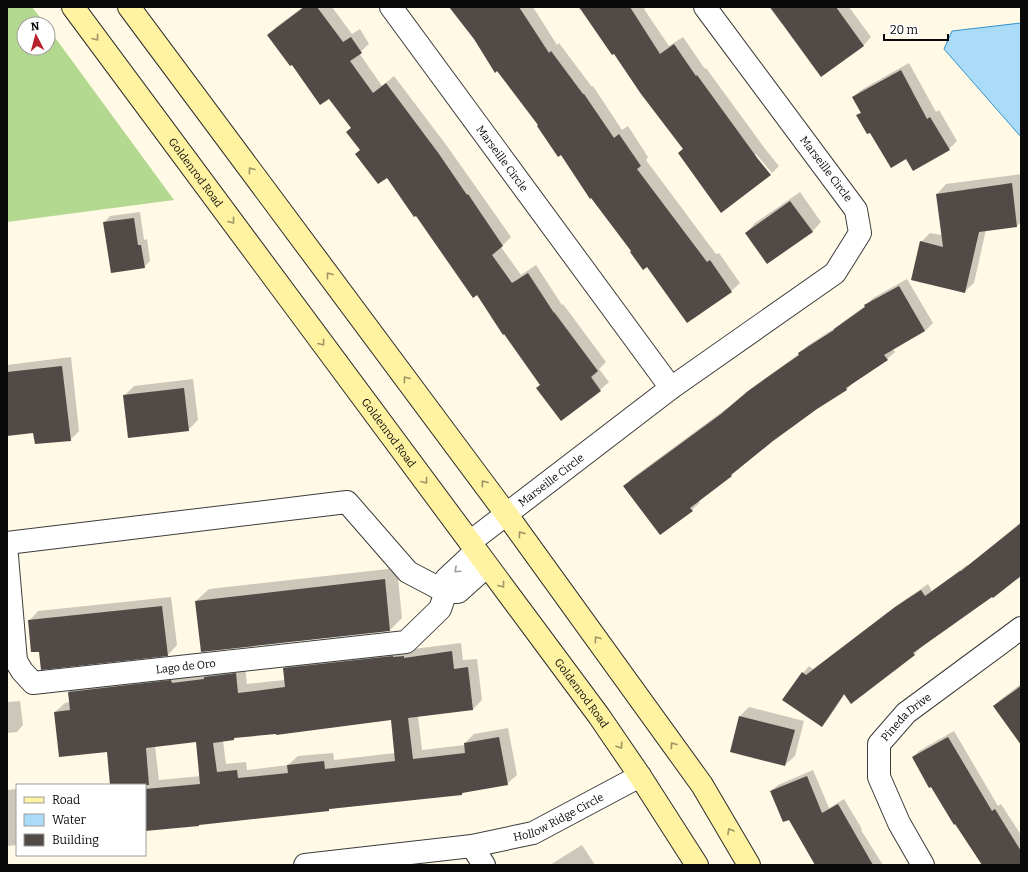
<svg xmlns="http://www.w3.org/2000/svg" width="1028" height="872" font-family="Bitter,serif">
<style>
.forest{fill:#b3d990}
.water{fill:#aadcf7;stroke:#3193ce}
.shadow{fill:#0003;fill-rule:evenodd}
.building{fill:#524a46;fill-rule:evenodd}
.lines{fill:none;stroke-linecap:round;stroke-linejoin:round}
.minor-casing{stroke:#3c3c3c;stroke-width:24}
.secondary-casing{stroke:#2b2b2b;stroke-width:24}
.minor{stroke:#fff;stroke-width:22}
.secondary{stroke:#fff2a1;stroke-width:22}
.oneway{stroke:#9d9564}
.oneway2{stroke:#9d9d9d}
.labels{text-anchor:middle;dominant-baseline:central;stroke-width:4;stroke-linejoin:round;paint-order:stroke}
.street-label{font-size:11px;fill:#090909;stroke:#fff}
</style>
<rect width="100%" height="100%" fill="#fff9e6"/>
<path class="forest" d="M7 7H32L45 24H24V48H48V28L174 200 7 222Z"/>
<path class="water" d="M1021 23V137L944 49 952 31Z"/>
<g class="shadow">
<path d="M303 7H332L352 34 360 29 369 44 359 53 382 86 394 76 447 146 511 237 501 247 521 275 536 265 562 305 563 304 606 362 599 369 609 382 600 390 561 420 541 385 477 294 387 176 361 150 352 127 329 98 293 63 268 35 276 27Z"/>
<path d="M450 7H533L557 45 559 43 592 87 593 86 622 130 628 126 648 157 646 160 716 254 719 253 740 283 731 291 647 266 633 251Z"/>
<path d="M578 7H647L644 9 669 46 683 37 705 69 706 68 766 150 779 166 772 173 756 154 754 156 679 153 683 148 614 52 582 9 580 10Z"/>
<path d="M769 7H849L871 37 864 45 821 75 783 23 782 24Z"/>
<path d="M909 63 936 112 939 110 957 141 949 149 906 158 870 131 858 115 861 112 853 97 861 90Z"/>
<path d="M1021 174V222L1017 226 986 230 974 283 964 292 921 242 930 233 942 235 937 194 946 184Z"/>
<path d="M800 192 821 222 812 232 746 233 755 223Z"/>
<path d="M140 212 144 240 147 239 150 261 144 267 104 223 110 216Z"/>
<path d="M907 279 933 323 925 331 893 349 895 352 887 359 854 382 847 389 816 408 773 440 731 475 698 500 700 502 692 510 660 534 625 486 632 478 730 406 757 384 799 354 807 346 838 326 843 322 865 306 873 298Z"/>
<path d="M71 357 79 431 70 440 34 432 7 435V365Z"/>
<path d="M193 379 198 420 188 430 124 396 134 386Z"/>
<path d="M1021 522V575L919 647 920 648 914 655 845 694 828 719 821 726 803 673 809 666 813 669 903 601 928 584 932 591 967 565 968 566Z"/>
<path d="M397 568 402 618 390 630 196 601 209 589Z"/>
<path d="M171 597 177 645 168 655 29 621 38 611Z"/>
<path d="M461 643 463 660 477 659 482 700 473 709 418 716 422 750 465 745V743L474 734 508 728 517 775 507 784 465 792 462 794 145 830V785H112L108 751 55 712 65 703 70 702 69 692 78 683 245 665 247 684 265 682 285 680 284 668 293 659 413 649ZM392 719 395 753 334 760 333 753 298 756 288 765 247 770 246 762 226 764 223 741 234 739 236 737ZM197 741 201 776 159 780 155 746Z"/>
<path d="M1021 684V744L994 706 1000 700Z"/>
<path d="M20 701 23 725 17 732 7 733V702Z"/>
<path d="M749 707 804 721 795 756 785 765 740 716Z"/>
<path d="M954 731 998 806 1001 804 1021 835V865H983L913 757 919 751Z"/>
<path d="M813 770 829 808 844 799 862 829 861 830 883 865H817L771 791 778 785Z"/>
<path d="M17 789V845L7 846V790Z"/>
<path d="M582 845 595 865H550Z"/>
</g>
<g class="building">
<path d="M304 7H317L343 42 351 37 362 53 350 61 373 93 386 83 439 154 467 195 468 194 503 246 492 255 512 283 528 273 554 313V312L598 371 591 377 601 391 561 421 536 388 540 385 504 334 503 335 477 295 473 298 416 216 414 217 387 178 378 184 355 154 360 150 346 132 351 128 329 99 320 105 292 65 290 66 267 35Z"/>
<path d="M449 7H519L549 53 551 51 583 94H584L614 138 619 134 641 166 637 169 707 262 710 260 732 292 687 323 647 267 643 270 630 252 631 251 591 198 590 199 561 155 558 157 537 126 538 125 497 71 495 73 474 39Z"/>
<path d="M579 7H630L660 54 674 44 696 76 697 75 758 159 771 175 721 213 678 153 683 149 641 94 614 54 612 55Z"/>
<path d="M770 7H836L864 46 821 77Z"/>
<path d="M901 70 927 119 930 117 950 150 913 171 906 159 891 168 870 133 867 134 856 115 861 113 852 97Z"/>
<path d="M1012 183 1017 227 979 232 965 293 911 280 920 241 943 247 936 194Z"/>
<path d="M790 201 813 232 767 264 745 233Z"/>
<path d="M134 218 138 245H141L145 268 111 273 103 222Z"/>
<path d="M899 286 925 331 884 355 888 360 846 388 847 390 817 409 773 441 731 475 732 476 690 508 693 511 660 535 623 486 721 414 748 391 799 355 798 353 834 330V329L865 307 864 305Z"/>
<path d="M62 366 71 441 35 444 33 433 7 436V372Z"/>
<path d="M184 388 189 431 128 438 123 395Z"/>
<path d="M1021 523V576L993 598 992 597 913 653 915 655 851 704 844 694 822 727 782 700 802 672 806 675 895 607 921 590 925 596 960 571H961Z"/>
<path d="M385 579 390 631 201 652 195 601Z"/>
<path d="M162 606 168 656 41 670 39 652H31L28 620Z"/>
<path d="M452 651 454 669 468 667 473 710 408 718 413 759 465 753 464 743 499 737 508 785 462 793V795L329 809V811L199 825V826L145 831V789L200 784 196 742 146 748 149 785H110L107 752 59 757 54 712 70 710 68 692 171 680 172 683 204 679V677L236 673 238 693 255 691 285 687 283 668 393 656V657L404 656V658ZM391 720 395 761 325 769 324 761 287 765 288 773 238 778 237 770 217 772 213 743 234 740V738L276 734V735Z"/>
<path d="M1021 686V745L993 706Z"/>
<path d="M739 716 795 730 785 766 730 752Z"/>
<path d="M948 737 992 811 995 809 1021 851V865H982L955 824 954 825 931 787 929 788 912 757Z"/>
<path d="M807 776 822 813 838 804 873 865H815L789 820 783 822 770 791Z"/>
</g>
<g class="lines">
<g class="minor-casing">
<g id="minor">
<path id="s1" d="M391 7 671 388"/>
<path id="s2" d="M470 542 671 388 835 273 860 233 856 210 705 7"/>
<path d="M7 543 347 502 408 572 446 592H458L487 566"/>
<path id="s3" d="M7 556 16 661 22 671 33 683 406 642 440 609 446 592V579L476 551"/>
<path d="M472 846 484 865"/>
<path id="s4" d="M305 865 472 846 533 833 640 776"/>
<path id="s5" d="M923 865 899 823 879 777V744L906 713 1021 628"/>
</g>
</g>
<g class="secondary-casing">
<g id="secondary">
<path id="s6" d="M73 7 599 716 640 776 697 865"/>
<path d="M129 7 507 515 702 785 749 865"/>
</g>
</g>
<use href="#minor" class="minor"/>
<use href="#secondary" class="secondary"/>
</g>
<defs><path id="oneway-chevron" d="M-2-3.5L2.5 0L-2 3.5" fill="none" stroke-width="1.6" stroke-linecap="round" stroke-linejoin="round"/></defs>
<g class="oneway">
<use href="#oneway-chevron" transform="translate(96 38) rotate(53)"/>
<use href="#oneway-chevron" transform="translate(251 170) rotate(-127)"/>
<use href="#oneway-chevron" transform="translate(232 221) rotate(53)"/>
<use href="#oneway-chevron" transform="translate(329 275) rotate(-127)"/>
<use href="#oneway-chevron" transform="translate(322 343) rotate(53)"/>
<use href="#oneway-chevron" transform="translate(406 379) rotate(-127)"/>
<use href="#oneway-chevron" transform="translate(425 481) rotate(53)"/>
<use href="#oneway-chevron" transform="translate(484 483) rotate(-127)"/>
<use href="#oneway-chevron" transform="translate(521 534) rotate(-126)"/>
<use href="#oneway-chevron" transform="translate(502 585) rotate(53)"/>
<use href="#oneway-chevron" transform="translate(597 639) rotate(-126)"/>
<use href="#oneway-chevron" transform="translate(673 745) rotate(-126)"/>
<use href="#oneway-chevron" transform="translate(620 746) rotate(56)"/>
<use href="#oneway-chevron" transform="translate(730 831) rotate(-120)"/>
</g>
<use class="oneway2" href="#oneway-chevron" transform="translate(457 570) rotate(137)"/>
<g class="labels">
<g class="street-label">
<text stroke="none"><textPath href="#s1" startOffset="188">Marseille Circle</textPath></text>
<text transform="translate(826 169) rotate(53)">Marseille Circle</text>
<text stroke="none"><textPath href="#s6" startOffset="206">Goldenrod Road</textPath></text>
<text stroke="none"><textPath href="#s6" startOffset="530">Goldenrod Road</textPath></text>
<text stroke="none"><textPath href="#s2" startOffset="102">Marseille Circle</textPath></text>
<text stroke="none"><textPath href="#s3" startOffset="287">Lago de Oro</textPath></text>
<text stroke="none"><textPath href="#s6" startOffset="854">Goldenrod Road</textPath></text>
<text stroke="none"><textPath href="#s5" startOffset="170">Pineda Drive</textPath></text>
<text stroke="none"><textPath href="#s4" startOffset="260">Hollow Ridge Circle</textPath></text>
</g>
</g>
<rect width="1028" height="872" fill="none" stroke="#090909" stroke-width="16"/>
<rect x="16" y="784" width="130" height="72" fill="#ffffff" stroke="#9d9d9d"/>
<rect x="24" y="797" width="20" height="6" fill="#fff2a1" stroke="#9d9d9d"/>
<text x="52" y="804" font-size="12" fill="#090909">Road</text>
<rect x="24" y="814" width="20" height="12" fill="#aadcf7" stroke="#9d9d9d"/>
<text x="52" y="824" font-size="12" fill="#090909">Water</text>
<rect x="24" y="834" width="20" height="12" fill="#524a46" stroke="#9d9d9d"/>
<text x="52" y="844" font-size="12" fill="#090909">Building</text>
<g transform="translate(36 36) rotate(354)"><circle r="19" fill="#ffffff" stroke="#9d9d9d"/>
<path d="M0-3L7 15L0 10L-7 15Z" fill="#b9212c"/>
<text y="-6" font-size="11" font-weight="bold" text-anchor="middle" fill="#090909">N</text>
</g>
<path d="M884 34v6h64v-6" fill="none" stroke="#090909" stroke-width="2"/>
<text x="890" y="34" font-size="12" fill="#090909" stroke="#ffffff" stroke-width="3" paint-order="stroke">20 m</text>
</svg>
